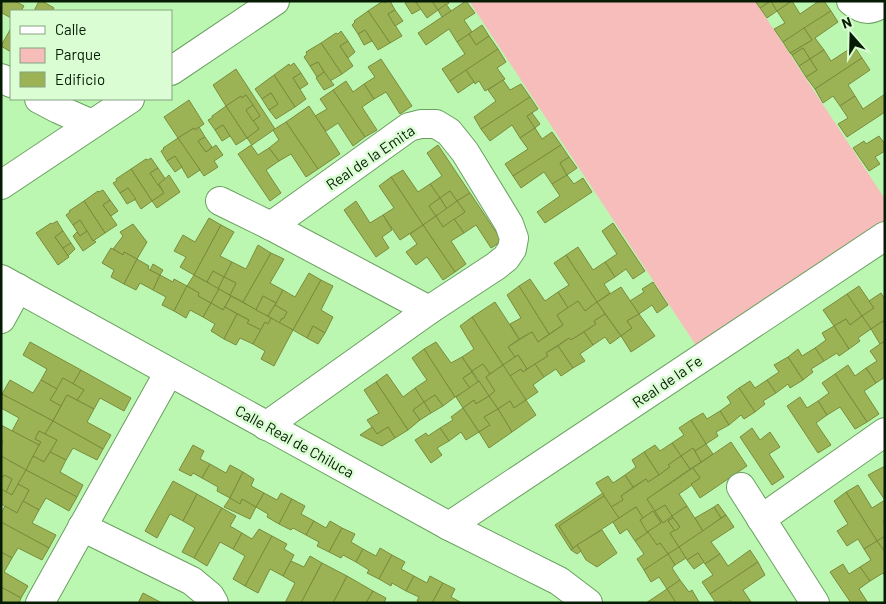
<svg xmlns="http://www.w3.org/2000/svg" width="886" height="604" font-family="Barlow,sans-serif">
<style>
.green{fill:#f7bdbb}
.building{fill:#9cb355;stroke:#798c3c}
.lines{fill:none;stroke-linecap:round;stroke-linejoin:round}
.minor-casing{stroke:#69a060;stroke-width:30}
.minor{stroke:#fff;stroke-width:28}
.labels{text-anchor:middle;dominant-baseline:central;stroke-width:5;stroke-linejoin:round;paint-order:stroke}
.street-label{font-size:15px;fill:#051b03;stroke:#dafdd4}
</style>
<rect width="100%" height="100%" fill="#bcf7b2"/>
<path class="green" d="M469 1H755L885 199V235L703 356Z"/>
<g class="building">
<path d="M1 1H15L24 6 21 11H11V18L2 13 1 15Z"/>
<path d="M39 1H42L54 8 52 11H34Z"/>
<path d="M383 1 385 3 386 1H390L395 10 388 14 402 36 390 43 368 11Z"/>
<path d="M408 1H415L421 9 412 14 405 3Z"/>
<path d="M415 1H432L438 10 427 18Z"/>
<path d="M432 1H448L449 3 438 10Z"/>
<path d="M466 1 475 13 464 20 472 32 457 42 449 29 426 45 418 33Z"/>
<path d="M755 1H770L760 8Z"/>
<path d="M771 1 777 11 767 18 760 8Z"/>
<path d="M771 1H791L777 11Z"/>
<path d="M792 1 800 14 819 1H824L831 11 783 42 774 29 785 23 777 11Z"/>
<path d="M446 4 451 11 442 17 438 10Z"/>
<path d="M395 10 403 21 395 26 388 14Z"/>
<path d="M368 11 390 43 378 50 365 30 358 34 352 25 355 22 354 21Z"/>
<path d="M831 11 838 22 815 38 824 50 810 59 803 48 792 55 790 53 812 40 804 28Z"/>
<path d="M482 25 489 36 476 45 469 34Z"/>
<path d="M11 28V52L1 46Z"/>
<path d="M804 28 812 40 790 53 783 42Z"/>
<path d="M365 30 372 41 364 45 358 34Z"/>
<path d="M341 31 348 41 340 46 353 66 342 74 321 43 336 33 338 34Z"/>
<path d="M469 34 476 45 489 36 498 49 450 81 442 69 465 54 457 42Z"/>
<path d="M348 41 355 52 348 58 340 46Z"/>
<path d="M321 43 342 74 330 81 318 62 310 66 304 57 307 54 306 52Z"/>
<path d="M854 46 862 58 815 89 806 77 817 70 810 59 824 50 831 61Z"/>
<path d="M803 48 810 59 799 66 792 55Z"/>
<path d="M498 49 506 62 497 68 505 79 485 91 479 81 475 84 474 82 466 70Z"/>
<path d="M862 58 870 70 848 85 855 96 840 106 833 96 823 103 815 89Z"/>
<path d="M381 59 412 106 400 114 386 92 374 99 364 84 375 77 368 67Z"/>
<path d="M810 59 817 70 806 77 799 66Z"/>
<path d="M318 62 324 72 317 77 310 66Z"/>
<path d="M294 63 301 73 293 78 306 99 295 107 274 75 289 64 290 66Z"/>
<path d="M236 69 275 129 252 145 247 138 259 129 253 121 260 116 246 95 242 98 241 96 226 106 213 85Z"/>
<path d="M466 70 474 82 458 93 450 81Z"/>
<path d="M324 72 334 85 324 90 316 78Z"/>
<path d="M301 73 308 84 300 89 293 78Z"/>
<path d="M274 75 295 107 276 119 269 110 278 104 271 93 262 99 255 89Z"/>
<path d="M503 80 510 90 521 84 530 97 481 129 474 117 496 101 488 90Z"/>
<path d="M346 81 353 92 364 84 374 99 362 107 377 130 365 137 333 90Z"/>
<path d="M333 90 365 137 353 146 338 123 326 131 315 116 327 109 320 99Z"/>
<path d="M271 93 278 104 269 110 262 99Z"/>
<path d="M885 94V112L847 137 838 124 848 118 840 106 855 96 863 109Z"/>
<path d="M246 95 253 105 246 110 259 129 247 138 226 106 241 96 242 98Z"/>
<path d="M530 97 538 109 527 116 535 128 520 138 512 125 490 141 481 129Z"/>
<path d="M189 100 204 124 195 130 194 128 178 138 164 117Z"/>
<path d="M253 105 260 116 253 121 246 110Z"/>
<path d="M226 106 247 138 236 145 223 125 215 130 208 120 212 118V116Z"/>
<path d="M309 106 340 154 318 169 286 122Z"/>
<path d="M532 113 540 124 535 128 527 116Z"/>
<path d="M286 122 318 169 306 177 291 154 279 161 269 148 279 140 273 130Z"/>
<path d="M223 125 230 136 222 141 215 130Z"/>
<path d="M199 127 205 137 198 141 206 152 216 145 223 155 214 161 218 167 204 176 178 138 194 128 195 130Z"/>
<path d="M535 128 542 139 552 132 561 145 513 176 505 164 528 149 520 138Z"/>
<path d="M879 136 885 144V151L875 157 880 164 869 171 853 148 864 141 866 144Z"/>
<path d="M205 137 212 147 206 152 198 141Z"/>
<path d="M178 138 200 170 188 178 175 156 167 161 161 151 164 149 163 148Z"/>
<path d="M251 145 258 155 269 148 279 161 266 170 281 193 270 201 238 154Z"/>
<path d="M438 145 470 193 457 201 450 191 440 198 430 184 442 176 427 153Z"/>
<path d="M561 145 569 157 560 163 567 175 552 184 544 172 521 188 513 176Z"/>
<path d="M175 156 182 167 175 172 167 161Z"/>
<path d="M569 157 577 168 567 175 560 163Z"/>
<path d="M151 158 158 168 150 173 164 193 152 201 131 169 146 159 148 160Z"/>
<path d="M158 168 166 180 158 185 150 173Z"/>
<path d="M131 169 152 201 141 209 128 188 120 193 113 183 117 181 116 179Z"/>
<path d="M403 170 418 192 430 184 440 198 429 206 436 216 423 225 391 177Z"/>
<path d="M169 175 180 192 157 208 152 201 164 193 159 184Z"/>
<path d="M567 175 574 184 583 178 592 192 545 223 537 212 560 196 552 184Z"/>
<path d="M391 177 423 225 400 240 383 215 394 208 379 186Z"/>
<path d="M128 188 136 199 127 204 120 193Z"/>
<path d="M103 190 110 200 103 205 117 225 105 233 84 201 98 191 99 192Z"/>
<path d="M450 191 457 201 447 209 440 198Z"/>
<path d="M470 193 502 241 491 248 476 225 464 233 454 219 465 212 457 201Z"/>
<path d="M440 198 447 209 436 216 429 206Z"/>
<path d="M110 200 118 211 111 216 103 205Z"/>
<path d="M84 201 105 233 93 241 80 220 73 225 66 215 70 212 69 211Z"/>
<path d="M356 201 370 223 383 215 392 230 382 237 389 248 376 257 344 210Z"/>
<path d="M457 201 465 212 443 227 436 216Z"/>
<path d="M436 216 443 227 454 219 464 233 451 241 466 264 455 272 423 225Z"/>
<path d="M209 218 221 225 194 275 180 267 186 257 174 251 183 235 195 242Z"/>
<path d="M80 220 87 231 80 236 73 225Z"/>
<path d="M57 221 63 231 55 237 69 257 58 265 36 233 51 223 52 224Z"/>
<path d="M613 223 645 271 633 279 626 269 615 277 605 262 617 254 602 231Z"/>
<path d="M133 224 147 242 137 259 124 252 123 255 113 249 123 236 120 232Z"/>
<path d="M221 225 234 232 220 256 232 262 224 277 213 271 207 282 194 275Z"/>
<path d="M423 225 455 272 443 280 427 257 416 265 406 252 417 244 410 234Z"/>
<path d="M63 231 71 243 63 248 55 237Z"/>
<path d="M87 231 93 241 94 240 96 242 83 251 73 236 77 232 80 236Z"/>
<path d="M71 243 75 249 68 256 63 248Z"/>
<path d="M258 245 271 253 243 302 230 295 236 283 224 277 232 262 246 269Z"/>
<path d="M578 247 593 270 605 262 615 277 604 284 610 293 597 302 566 255Z"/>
<path d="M111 248 123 255 124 252 137 259 124 284 111 277 114 270 102 263Z"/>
<path d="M271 253 284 259 270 283 283 290 276 303 263 296 256 310 243 302Z"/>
<path d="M566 255 597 302 585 311 578 301 568 308 558 292 569 285 554 263Z"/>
<path d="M137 259 149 266 148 269 160 275 153 290 140 283 136 290 124 284Z"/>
<path d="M153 264 163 270 160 275 150 270Z"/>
<path d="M213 271 224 277 218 289 207 282Z"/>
<path d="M309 273 321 280 293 330 279 323 282 318 283 319 287 312 275 305 283 290 295 297Z"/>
<path d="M160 275 173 282 174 279 187 286 174 311 162 305 166 297 153 290Z"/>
<path d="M194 275 219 289 211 303 198 296 199 293 187 286Z"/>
<path d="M224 277 236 283 230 295 218 289Z"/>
<path d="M530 279 545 301 558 292 568 308 557 315 563 325 549 334 519 286Z"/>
<path d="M321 280 333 286 321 310 333 317 325 333 313 326 307 338 293 330Z"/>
<path d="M653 282 668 305 657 313 652 305 639 314 630 301 644 292 642 289Z"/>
<path d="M187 286 199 293 198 296 211 303 203 317 190 310 186 318 174 311Z"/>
<path d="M519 286 549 334 538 342 532 332 519 339 510 324 521 318 507 295Z"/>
<path d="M859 286 874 308 862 316 847 294Z"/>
<path d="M621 287 639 314 627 321 632 328 621 336 597 302Z"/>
<path d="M219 289 231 296 223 310 211 303Z"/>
<path d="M881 293 885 299V324L883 321 871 329 862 316 874 308 869 301Z"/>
<path d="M847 294 862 316 850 325 846 319 834 326 823 310Z"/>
<path d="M231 296 271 318 268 324 265 322 261 330 247 323 249 320 225 307Z"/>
<path d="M263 296 276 303 268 316 256 310Z"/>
<path d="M578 301 585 311 597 302 605 314 594 321 596 324 571 340 569 338 546 353 548 356 527 369 518 355 515 357 508 347 532 332 538 342 550 334 563 325 557 315Z"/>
<path d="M495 302 519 339 508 347 515 357 503 365 472 317Z"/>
<path d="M211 303 223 310 225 307 237 314 224 339 211 331 215 324 203 317Z"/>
<path d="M275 305 287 312 283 319 282 318 279 323 268 316Z"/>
<path d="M237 314 249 320 247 323 261 330 253 344 240 338 236 345 224 339Z"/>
<path d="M605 314 621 336 610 344 605 337 593 345 584 332 596 324 594 321Z"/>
<path d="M639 314 655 336 631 352 621 336 632 328 627 321Z"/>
<path d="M862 316 871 329 858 338 860 341 849 349 834 326 846 319 850 325Z"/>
<path d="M472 317 503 365 490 374 483 364 472 371 462 357 474 349 460 326Z"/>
<path d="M271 318 293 330 274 366 261 359 265 351 253 344 265 322 268 324Z"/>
<path d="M883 321 885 324V341L880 344 871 329Z"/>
<path d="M313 326 325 333 318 344 307 338Z"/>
<path d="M834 326 849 349 839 356 837 353 824 361 815 348 826 340 822 333Z"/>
<path d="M584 332 593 345 580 354 585 361 573 368 558 346 569 338 571 340Z"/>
<path d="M30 342 81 370 73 384 63 378 57 389 41 380 47 369 23 355Z"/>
<path d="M436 342 451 363 462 357 472 372 463 378 470 388 455 397 424 349Z"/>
<path d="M883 342 885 345V377L876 383 866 368 877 361 870 351Z"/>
<path d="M558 346 573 368 561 376 556 369 544 377 535 364 548 356 546 353Z"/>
<path d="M815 348 824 361 811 369 813 372 803 380 788 357 798 349 802 356Z"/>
<path d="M424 349 455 397 443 406 435 395 424 402 415 388 427 380 412 358Z"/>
<path d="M518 355 527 369 523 372 521 369 510 376 503 365Z"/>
<path d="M788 357 803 380 790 388 788 384 776 393 767 380 779 372 774 365Z"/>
<path d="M483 364 490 374 486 377 495 391 489 396 472 371Z"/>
<path d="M535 364 544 377 533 385 538 392 526 400 510 376 521 369 523 372Z"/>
<path d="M503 365 526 400 514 408 510 401 498 409 489 396 495 391 486 377Z"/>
<path d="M848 365 855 376 866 368 876 383 864 391 879 414 867 422 835 374Z"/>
<path d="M81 370 131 398 124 411 100 398 94 409 77 400 84 390 73 384Z"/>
<path d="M472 372 478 382 470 388 463 378Z"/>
<path d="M387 374 403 397 415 388 424 402 413 410 420 420 408 430 376 382Z"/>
<path d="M835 374 867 422 855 429 840 407 827 415 818 401 829 393 822 383Z"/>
<path d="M63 378 84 390 77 400 67 395 61 406 50 400Z"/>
<path d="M10 380 33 393 41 380 57 389 50 400 61 406 53 421 2 394Z"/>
<path d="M767 380 776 393 763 401 765 404 755 412 739 388 750 381 755 388Z"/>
<path d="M479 381 489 396 476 404 474 400 463 408 456 397Z"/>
<path d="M376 382 408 430 395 438 388 427 377 434 367 420 379 413 364 390Z"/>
<path d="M739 388 755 412 744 419 741 415 729 425 720 411 731 403 727 397Z"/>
<path d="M2 394 53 421 45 434 39 431 35 439 41 442 39 445 12 431 19 418 1 408Z"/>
<path d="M67 395 94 409 87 422 111 435 103 449 53 421Z"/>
<path d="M435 395 443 406 431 413 424 402Z"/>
<path d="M489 396 498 409 484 417 490 425 479 432 463 408 474 400 476 404Z"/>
<path d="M800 397 807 408 818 401 827 415 816 423 831 445 818 453 787 406Z"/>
<path d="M526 400 536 415 512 432 498 409 510 401 514 408Z"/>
<path d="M424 402 431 413 420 420 413 410Z"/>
<path d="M463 408 479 432 466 440 461 432 449 441 440 428 453 420 451 417Z"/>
<path d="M498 409 512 432 489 448 479 432 490 425 484 417Z"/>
<path d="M720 411 729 425 716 432 718 436 706 444 691 420 703 413 707 419Z"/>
<path d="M691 420 706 444 695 451 693 448 681 456 672 443 684 435 679 428Z"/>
<path d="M53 421 103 449 97 460 73 448 66 460 50 452 57 440 45 434Z"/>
<path d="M1 425 39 445 26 470 1 456V446L3 441 1 440Z"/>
<path d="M372 427 377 434 388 427 395 438 382 446 360 435Z"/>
<path d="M440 428 449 441 437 448 442 455 431 463 415 440 426 433 428 436Z"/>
<path d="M752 428 760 440 770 432 780 447 769 454 784 477 772 485 740 437Z"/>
<path d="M39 431 57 440 44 462 33 456 41 442 35 439Z"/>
<path d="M731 442 747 466 700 498 691 484 700 478 693 468Z"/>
<path d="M672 443 681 456 668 465 670 467 659 475 644 452 655 445 660 451Z"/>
<path d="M706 444 713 454 701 462 695 451Z"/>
<path d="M193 445 204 451 200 459 210 464 202 478 193 473 191 476 179 470Z"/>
<path d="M693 448 701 462 690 469 681 456Z"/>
<path d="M50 452 66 460 60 472 83 485 77 497 26 470 33 456 44 462Z"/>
<path d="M644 452 659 475 648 482 646 479 633 487 625 475 636 467 632 460Z"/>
<path d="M1 456 26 470 12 495 6 492 12 479 4 475 1 480Z"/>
<path d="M681 456 690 469 647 499 663 523 672 516 673 518 668 521 675 531 670 533 679 547 668 554 660 543 657 545 647 532 661 523 653 511 643 518 636 507 619 518 611 507 623 500 621 496 646 479 648 482 659 475 670 467 668 465Z"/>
<path d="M210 464 226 473 230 465 243 472 230 498 217 491 218 487 202 478Z"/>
<path d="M885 466V500L868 475Z"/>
<path d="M693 468 700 478 691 484 692 485 679 494 687 506 672 516 665 505 655 511 647 499Z"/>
<path d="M26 470 77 497 69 511 46 498 39 510 23 501 29 490 18 484Z"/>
<path d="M243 472 254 479 251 486 264 493 256 507 242 499 240 504 230 498Z"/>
<path d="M4 475 12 479 6 492 1 489V480Z"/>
<path d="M625 475 633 487 621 496 623 500 611 507 596 483 608 476 613 483Z"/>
<path d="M173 481 197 494 183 521 170 514 157 538 145 531Z"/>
<path d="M18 484 29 490 17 513 1 504V489L12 495Z"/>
<path d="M858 485 872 508 885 500V520L883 521 885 524V536L877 541 846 492Z"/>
<path d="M846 492 877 541 864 549 858 539 847 546 837 531 848 524 834 501Z"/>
<path d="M264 493 277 500 281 493 292 499 279 524 267 517 268 514 256 507Z"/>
<path d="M603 493 604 496 559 526 573 548 571 550 555 525Z"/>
<path d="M197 494 222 508 194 558 182 552 195 528 183 521Z"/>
<path d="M604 496 619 518 573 548 559 526Z"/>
<path d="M230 498 240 504 242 499 256 507 250 519 224 507Z"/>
<path d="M292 499 305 506 301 514 314 521 306 535 293 528 291 530 279 524Z"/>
<path d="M23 501 39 510 32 523 56 535 49 548 1 522V513L5 506 17 513Z"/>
<path d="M718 504 726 515 721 518 714 507Z"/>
<path d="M665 505 672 516 663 523 655 511Z"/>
<path d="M687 506 703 531 679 547 670 533 680 527 672 516Z"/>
<path d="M636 507 643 518 640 520 648 532 635 541 627 529 620 534 613 522Z"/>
<path d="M714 507 721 518 703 531 695 518Z"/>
<path d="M222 508 236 516 230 526 242 533 233 549 220 542 207 566 194 558Z"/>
<path d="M653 511 661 523 647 532 640 520Z"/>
<path d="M726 515 734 527 711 542 720 554 705 564 698 553 687 560 679 547Z"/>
<path d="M673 518 680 527 675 531 668 521Z"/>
<path d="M314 521 326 528 330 521 342 528 329 552 317 546 319 542 306 535Z"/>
<path d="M1 522 49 548 42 560 18 548 12 558 1 552Z"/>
<path d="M342 528 355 534 351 542 363 549 356 562 343 555 341 558 329 552Z"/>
<path d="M259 529 272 536 245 586 233 579 245 556 233 549 242 533 252 539Z"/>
<path d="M602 530 617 553 597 567 586 560 577 545Z"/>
<path d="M648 532 657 545 660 543 668 554 644 570 637 559 644 554 635 541Z"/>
<path d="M272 536 287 544 284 549 294 555 283 576 270 569 258 593 245 586Z"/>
<path d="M885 536V552L877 541Z"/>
<path d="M877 541 885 552V576L883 573 870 581 860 567 871 560 864 549Z"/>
<path d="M577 545 581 551 577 554 571 550Z"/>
<path d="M679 547 686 558 675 565 668 554Z"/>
<path d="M380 548 392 555 379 579 367 573 369 570 356 562 363 549 376 556Z"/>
<path d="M750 550 758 562 710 594 702 582 713 575 705 564 720 554 728 566Z"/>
<path d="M1 552 12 558 4 572 28 586 21 598 1 587Z"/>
<path d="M698 553 704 562 694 569 687 560Z"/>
<path d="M668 554 675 565 672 568 680 580 667 589 659 577 651 582 644 570Z"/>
<path d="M392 555 405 562 401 569 414 576 406 591 392 583 391 586 379 579Z"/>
<path d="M310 556 322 563 301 603H285L295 583 283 576 291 561 304 567Z"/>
<path d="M758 562 765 575 743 590 751 602 749 603H731L730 600 726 603H716L710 594Z"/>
<path d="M322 563 347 576 333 603H301Z"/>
<path d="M843 564 849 574 860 567 870 581 859 589 868 603H851L830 572Z"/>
<path d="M347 576 373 591 366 603H333Z"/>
<path d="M414 576 427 583 430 576 443 583 432 603H421L417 601 419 597 406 591Z"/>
<path d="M680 580 689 592 692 590 699 602 697 603H673L675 601 667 589Z"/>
<path d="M443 583 455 589 451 597 462 603H432Z"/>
<path d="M1 587 21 598 19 603H1Z"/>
<path d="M667 589 675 601 673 603H646Z"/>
<path d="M373 591 386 598 384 603H366Z"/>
<path d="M143 593 162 603H138Z"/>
</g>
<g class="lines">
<g class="minor-casing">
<g id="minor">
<path d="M851 1C864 12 871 11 885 2"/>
<path d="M171 71 275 1"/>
<path d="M1 78 11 83"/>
<path d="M39 99 58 109 92 124"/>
<path d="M1 185 130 99"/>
<path d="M220 201 271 226 429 310"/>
<path d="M1 279 449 526 559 581 588 603"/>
<path d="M1 319 18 288"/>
<path d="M266 426 429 310 496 266 506 258 512 249 514 238 509 224 465 152 449 132 436 124H421L409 127 271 226"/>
<path d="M741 487 815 603"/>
<path d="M761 519 885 432"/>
<path d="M449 526 885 236"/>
<path d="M82 527 192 581 210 596 214 603"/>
<path d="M40 603 169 372"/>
</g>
</g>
<use href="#minor" class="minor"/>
</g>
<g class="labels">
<g class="street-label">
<text transform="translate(370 157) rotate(-34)">Real de la Emita</text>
<text transform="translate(667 381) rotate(-34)">Real de la Fe</text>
<text transform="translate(295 441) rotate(29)">Calle Real de Chiluca</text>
</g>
</g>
<rect width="886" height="604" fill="none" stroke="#051b03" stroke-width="5"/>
<rect x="10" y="10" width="162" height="90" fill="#dafdd4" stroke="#85a380"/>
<rect x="20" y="26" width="25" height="8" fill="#ffffff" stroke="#85a380"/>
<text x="55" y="35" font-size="15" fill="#051b03">Calle</text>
<rect x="20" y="48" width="25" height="15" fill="#f7bdbb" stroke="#85a380"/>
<text x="55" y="60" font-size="15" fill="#051b03">Parque</text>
<rect x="20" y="72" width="25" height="15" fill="#9cb355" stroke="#85a380"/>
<text x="55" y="85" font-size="15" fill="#051b03">Edificio</text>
<g transform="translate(851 35) rotate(340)" stroke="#dafdd4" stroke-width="4" paint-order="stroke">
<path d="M0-4L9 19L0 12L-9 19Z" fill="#051b03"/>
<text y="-8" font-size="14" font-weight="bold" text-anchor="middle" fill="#051b03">N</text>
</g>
</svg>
